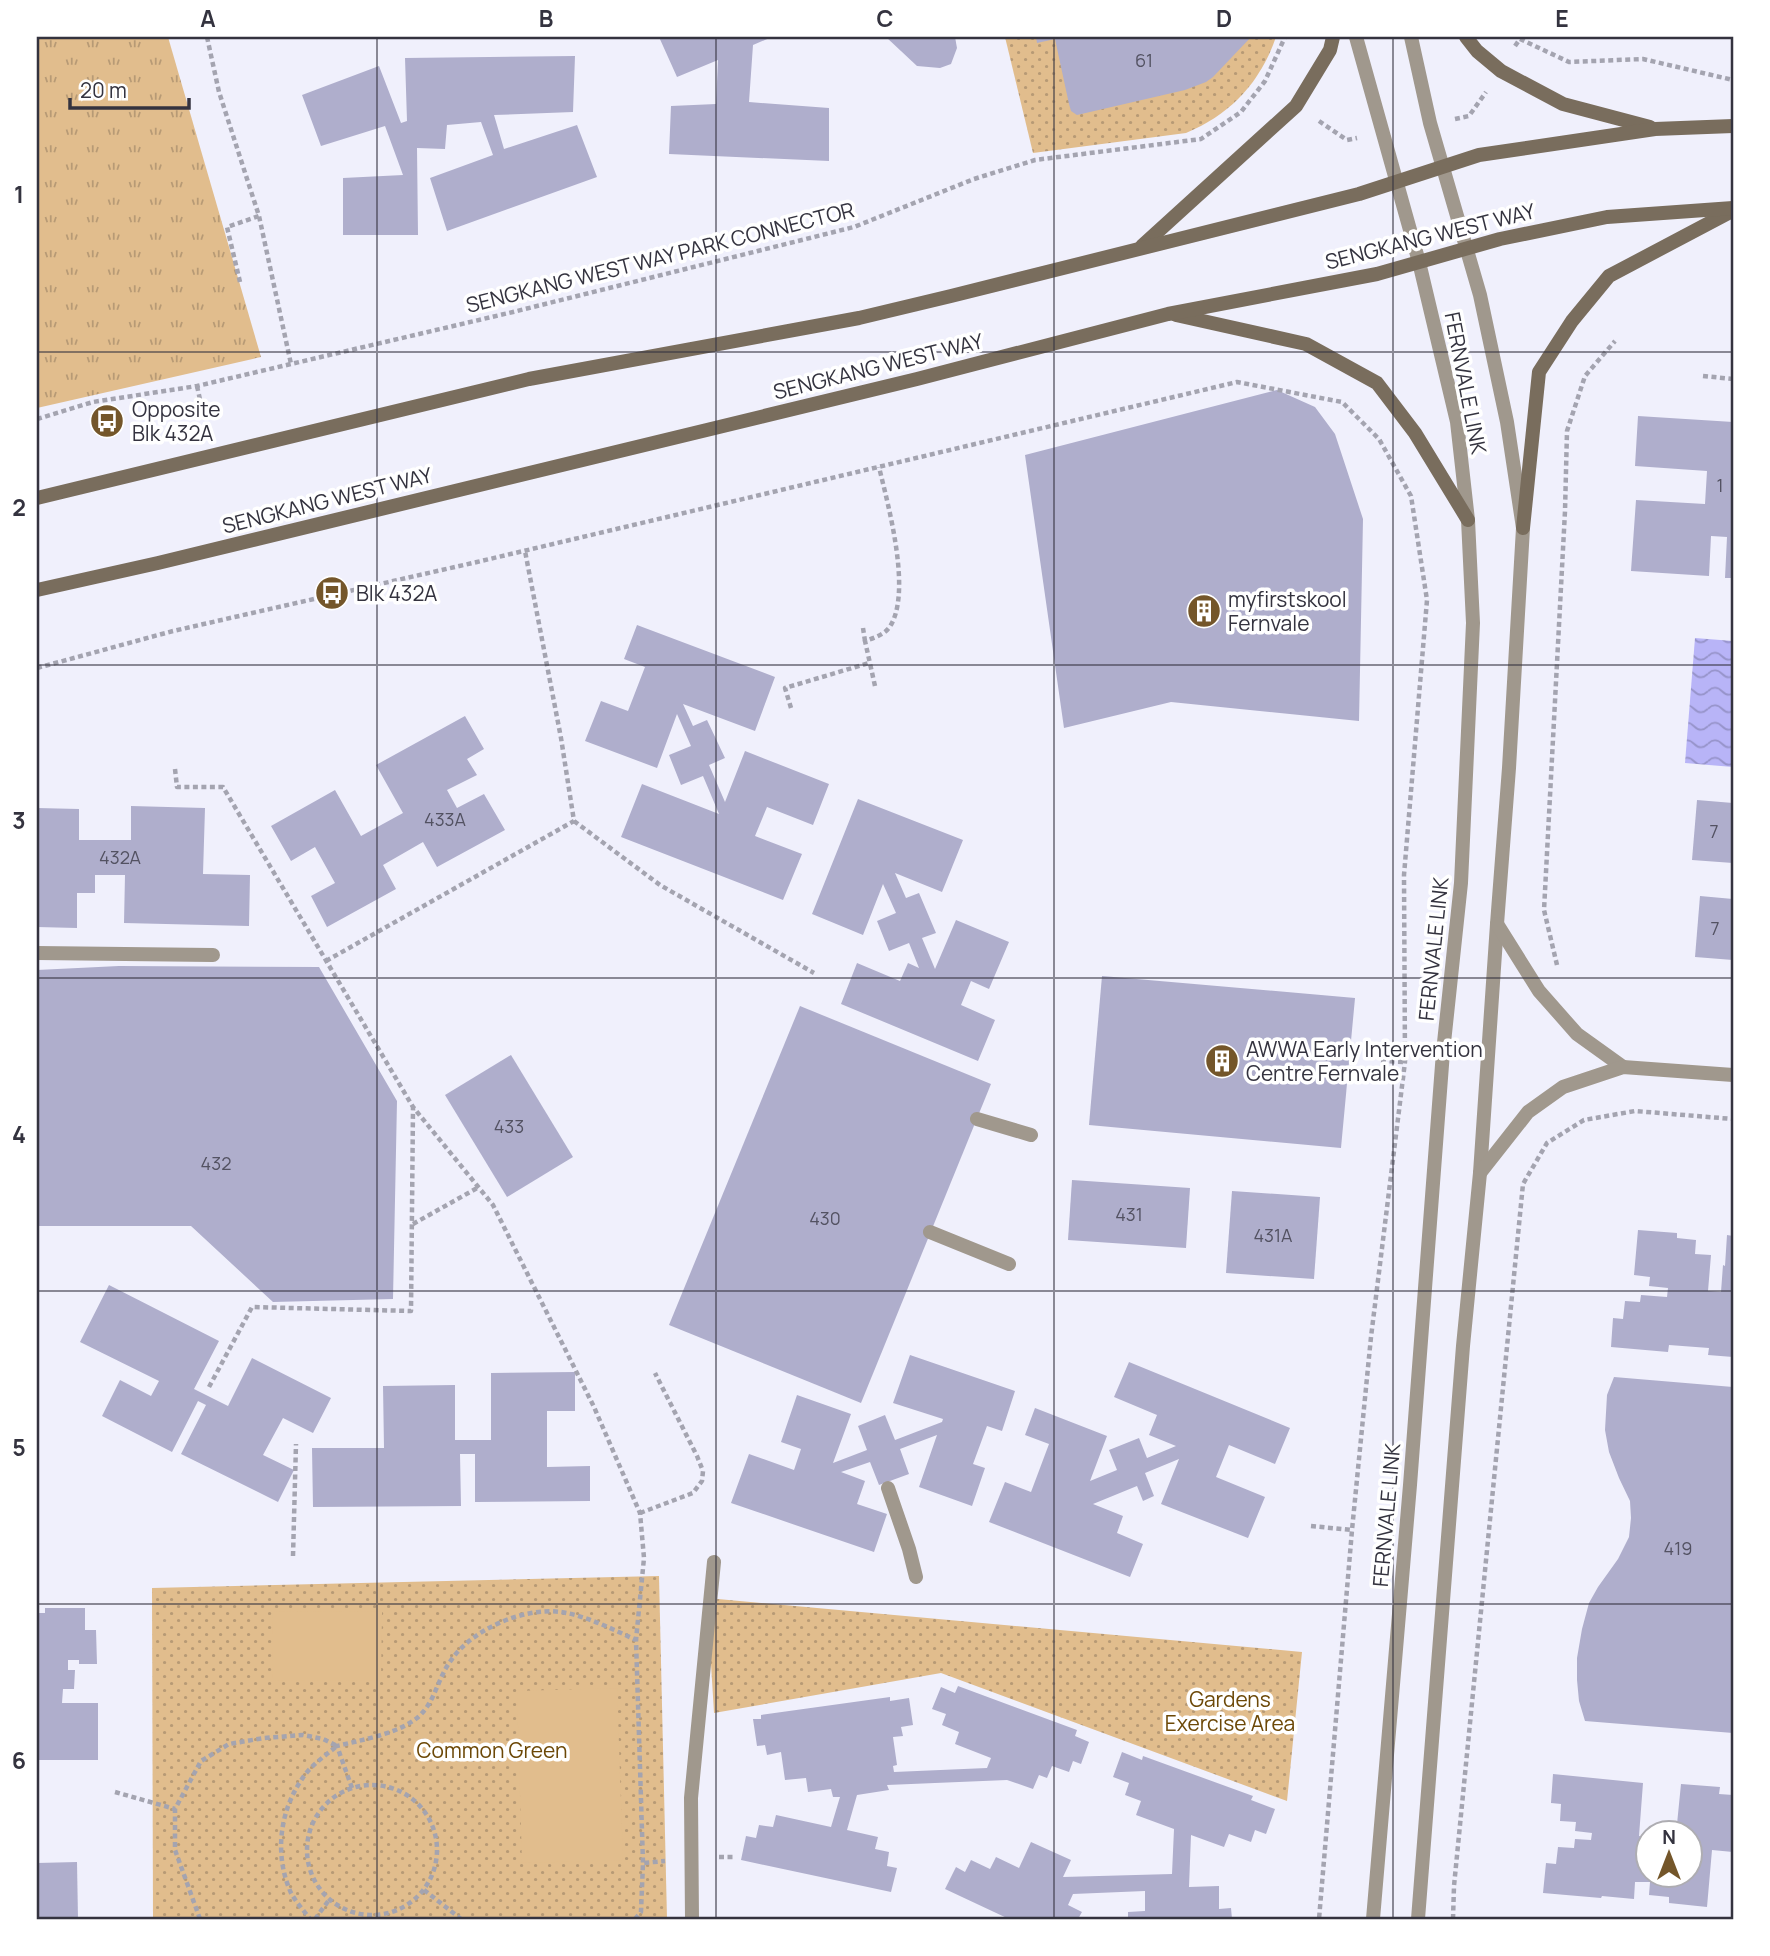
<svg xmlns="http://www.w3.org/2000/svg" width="1770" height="1956" font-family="Manrope,sans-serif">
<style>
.grass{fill:url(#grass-tufts)}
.park{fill:url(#park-dots)}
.pitch{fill:#e1bd8d}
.water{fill:url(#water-waves)}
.building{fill:#afaecc}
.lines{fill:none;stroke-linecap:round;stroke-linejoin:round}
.path{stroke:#a4a4b0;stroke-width:4.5;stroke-dasharray:5 3.5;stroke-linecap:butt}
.lane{stroke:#a0988d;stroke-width:14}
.street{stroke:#a0988d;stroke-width:14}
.secondary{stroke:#796d5d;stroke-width:14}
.grid{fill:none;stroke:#34333f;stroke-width:2;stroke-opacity:0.55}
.labels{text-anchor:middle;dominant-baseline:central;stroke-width:7;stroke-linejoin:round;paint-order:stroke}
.number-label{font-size:18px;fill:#535262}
.street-label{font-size:21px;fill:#34333f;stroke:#fff}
.poi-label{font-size:21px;fill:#34333f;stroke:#fff;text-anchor:start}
.park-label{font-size:21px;fill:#6c4807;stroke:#fff}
.neatline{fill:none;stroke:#34333f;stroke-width:2.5}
.grid-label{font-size:23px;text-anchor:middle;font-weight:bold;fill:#34333f}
</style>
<defs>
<pattern id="grass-tufts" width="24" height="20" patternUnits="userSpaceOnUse" patternTransform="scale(1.75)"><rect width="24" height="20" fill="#e1bd8d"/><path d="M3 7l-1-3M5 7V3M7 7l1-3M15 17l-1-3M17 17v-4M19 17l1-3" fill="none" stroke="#b79a75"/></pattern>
<pattern id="park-dots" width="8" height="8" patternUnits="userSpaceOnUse" patternTransform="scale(1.75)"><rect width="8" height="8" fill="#e1bd8d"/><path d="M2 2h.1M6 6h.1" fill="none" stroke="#b79a75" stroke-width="1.8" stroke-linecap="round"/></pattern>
<pattern id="water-waves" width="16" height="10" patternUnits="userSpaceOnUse" patternTransform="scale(1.75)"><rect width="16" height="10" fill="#b8b4f7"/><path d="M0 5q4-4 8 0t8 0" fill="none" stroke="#9693c9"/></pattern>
</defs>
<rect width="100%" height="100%" fill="#f0f0fc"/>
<path class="grass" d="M37 37H168L261 357 37 408Z"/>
<g class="park">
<path d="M1005 37H1276C1260 83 1231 114 1186 133L1033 153Z"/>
<path d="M659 1576 667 1919H153L152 1588Z"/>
<path d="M707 1598 1302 1652 1287 1801 941 1673 714 1713Z"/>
</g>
<g class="pitch">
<path d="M273 1611 382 1612 381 1681 272 1680Z"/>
<path d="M617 1688 623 1860 522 1863 517 1691Z"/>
</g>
<path class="water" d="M1695 638 1733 641V767L1685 763Z"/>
<g class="building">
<path d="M659 37H772L753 45 749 102 829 108V161L669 154 671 106 716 104 718 60 677 77Z"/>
<path d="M886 37H955L957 48 951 64 940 68 917 66Z"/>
<path d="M1036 37H1251L1213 77 1206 82 1185 90 1077 115 1071 111 1069 104 1055 39 1037 43Z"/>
<path d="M575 56 573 112 494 115 504 149 577 125 597 177 447 231 430 178 493 155 481 122 447 125 445 149 417 148 418 235H343V178L403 175 385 126 321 146 302 95 379 66 401 123 407 121 405 58Z"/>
<path d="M1277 390 1315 407 1335 434 1363 519 1359 721 1171 702 1064 728 1025 455Z"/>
<path d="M1638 416 1733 422V578H1725L1727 537 1711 536 1709 576 1631 571 1636 500 1705 504 1707 471 1635 466Z"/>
<path d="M637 625 775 677 755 731 683 704 693 726 707 720 725 758 709 765 725 802 745 751 829 784 813 825 767 807 755 836 802 854 783 900 621 837 642 784 719 814 703 776 681 785 669 755 691 746 677 714 657 768 585 741 601 701 628 711 645 667 624 659Z"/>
<path d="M465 716 484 749 467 759 477 775 447 790 457 808 484 794 505 830 437 867 423 842 383 865 396 889 327 927 311 896 335 883 315 847 291 861 271 826 335 790 361 836 403 813 376 765Z"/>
<path d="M858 799 963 840 942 892 895 873 906 898 919 893 936 933 922 938 935 969 956 920 1009 942 989 989 971 981 961 1005 995 1020 978 1061 841 1004 857 963 900 981 908 963 919 968 909 943 889 951 877 921 896 913 883 884 863 935 812 914Z"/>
<path d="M1697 800 1733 803V863L1692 860Z"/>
<path d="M131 806 205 808 203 874 250 875 249 926 124 923 125 875H95V893H77V928L37 927V808L79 809V840H131Z"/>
<path d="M1700 896 1733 899V960L1695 957Z"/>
<path d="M119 966 319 967 397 1101 393 1299 273 1302 191 1226H37V970Z"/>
<path d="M1102 976 1355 998 1341 1148 1089 1125Z"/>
<path d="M800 1006 991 1084 861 1403 669 1325Z"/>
<path d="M511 1055 573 1157 507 1197 445 1095Z"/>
<path d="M1072 1180 1190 1188 1186 1248 1068 1240Z"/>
<path d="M1232 1191 1320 1197 1314 1279 1226 1273Z"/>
<path d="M1638 1230 1677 1233V1238L1696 1240 1695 1254 1711 1255 1708 1291 1721 1292 1723 1265 1725 1266 1727 1235 1733 1236V1357L1708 1355 1709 1348 1669 1345 1668 1352 1611 1347 1613 1318 1623 1319 1625 1301 1640 1302 1641 1295 1667 1297 1668 1288 1649 1286 1650 1277 1634 1275Z"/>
<path d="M109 1285 219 1341 194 1389 228 1406 252 1358 331 1398 313 1433 283 1418 263 1455 294 1470 278 1502 181 1454 206 1405 198 1401 172 1452 102 1416 120 1380 151 1396 159 1381 80 1342Z"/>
<path d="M910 1355 1015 1391 1002 1431 987 1426 973 1464 985 1468 972 1506 919 1487 937 1435 900 1449 909 1474 879 1485 870 1462 841 1472 865 1481 857 1504 887 1514 874 1552 731 1503 749 1454 794 1470 801 1449 781 1442 797 1395 851 1414 833 1463 867 1450 858 1426 885 1415 895 1440 942 1422 943 1419 893 1403Z"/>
<path d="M1129 1362 1290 1428 1275 1464 1229 1445 1216 1477 1265 1497 1248 1538 1161 1504 1179 1459 1145 1473 1154 1496 1143 1501 1137 1486 1093 1504 1123 1516 1117 1533 1143 1544 1130 1577 989 1522 1005 1482 1031 1492 1049 1444 1025 1435 1035 1408 1107 1436 1090 1481 1117 1470 1109 1450 1139 1438 1147 1458 1176 1446 1149 1435 1157 1415 1114 1397Z"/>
<path d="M575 1372V1411H547V1467L590 1466V1501L475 1502V1454H460L461 1506 313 1507 312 1448H384L383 1386 455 1385V1440H491V1373Z"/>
<path d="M1614 1377 1733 1387V1733L1585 1721 1579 1701 1577 1680V1658L1582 1629 1589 1603 1598 1587 1618 1559 1629 1537 1631 1518 1630 1501 1619 1478 1609 1452 1605 1430 1607 1395Z"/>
<path d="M45 1608H85V1630H96L97 1664H79V1660H68V1670H75L74 1689H63L62 1703H98V1760H37V1613H45Z"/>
<path d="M958 1686 1077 1730 1075 1736 1089 1742 1081 1764 1073 1761 1069 1772 1052 1766 1047 1778 1039 1775 1033 1789 1007 1780 887 1785 889 1790 857 1795 847 1830 878 1837 875 1849 889 1852 887 1866 897 1868 891 1892 741 1860 746 1836 756 1838 759 1825 773 1827 776 1815 831 1827 840 1797H833L831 1789 808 1792 806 1778 785 1780 781 1752 767 1755 765 1745 757 1746 753 1719H761V1715L890 1697V1701L909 1698 913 1725 901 1727 903 1736 893 1737 897 1765 893 1766 894 1772 987 1768 991 1758 955 1744 959 1732 942 1725 946 1714 932 1709 941 1687 955 1693Z"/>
<path d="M1122 1752 1142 1760 1143 1756 1253 1796 1251 1800 1275 1809 1266 1834 1255 1830 1251 1842 1229 1834 1224 1847 1191 1835 1189 1887 1219 1886V1909L1231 1908 1232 1919H1128V1912L1145 1911V1891L1073 1894 1068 1905 1082 1912 1078 1919H1009L945 1889 956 1867 965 1872 971 1860 990 1869 996 1857 1019 1868 1031 1842 1071 1860 1063 1877 1172 1874 1174 1829 1136 1815 1141 1801 1125 1795 1129 1783 1113 1777Z"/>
<path d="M1553 1774 1643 1783 1639 1836 1648 1837V1876H1690V1834H1676L1681 1784 1720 1787 1719 1794 1733 1795V1852L1712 1850 1707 1907 1669 1903V1897L1649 1895 1650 1882H1635L1634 1899 1602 1896 1601 1898 1543 1893 1546 1863 1556 1864 1558 1847 1574 1848 1575 1839 1591 1840 1592 1833 1575 1831 1576 1822 1560 1821 1561 1804 1551 1803Z"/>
<path d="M77 1862 78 1919H37V1863Z"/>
</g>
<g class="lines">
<g class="path">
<path d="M207 37 219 92 259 216 291 364"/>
<path d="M1515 46 1520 39 1569 62 1643 59 1733 80"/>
<path d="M1455 119 1469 116 1486 92"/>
<path d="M1319 121 1347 140 1357 138"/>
<path d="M240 282 227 227 259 216"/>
<path d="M1703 376 1733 379"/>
<path d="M197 386 201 404"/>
<path d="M37 419 93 402 197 386 291 364 513 312 854 227 974 179 1035 160 1201 139 1241 112 1265 81 1285 37"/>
<path d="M863 628 865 641"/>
<path d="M37 668 173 631 477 562 1237 382 1342 402 1379 439 1411 496 1427 600 1404 875 1405 1062 1371 1337 1352 1530 1319 1919"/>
<path d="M875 686 865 641C874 638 883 635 889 628 913 594 888 505 879 467"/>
<path d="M791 708 785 688 869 663"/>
<path d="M175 769 177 787H223L413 1107 493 1205 594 1407 640 1513 644 1558 636 1640"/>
<path d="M574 821 660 885 814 973"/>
<path d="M326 961 574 821 561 738 525 551"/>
<path d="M1557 965 1544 910 1565 511 1567 431 1585 376 1615 341"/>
<path d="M1381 1061 1405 1062"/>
<path d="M413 1224 479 1187"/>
<path d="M209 1387 252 1307 411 1311 413 1108"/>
<path d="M640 1513 693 1493 702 1481 703 1471 697 1456 655 1373"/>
<path d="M1311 1526 1352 1530"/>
<path d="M293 1556 296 1444"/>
<circle cx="372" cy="1850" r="65"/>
<path d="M352 1788 337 1746C361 1740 397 1734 417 1718 436 1702 437 1678 452 1659 473 1629 524 1607 561 1612 587 1616 612 1629 636 1640L643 1863"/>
<path d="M115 1792 175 1809"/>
<path d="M719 1857H733"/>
<path d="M424 1890 461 1919"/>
<path d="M200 1919 175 1850V1809L201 1761 229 1744 264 1738 303 1735 323 1739 337 1746C327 1754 316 1762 308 1771 280 1805 273 1853 291 1893 296 1902 304 1911 310 1919"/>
<path d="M315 1919 329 1900"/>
<path d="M635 1919 641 1912 643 1863 665 1861"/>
<path d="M1453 1919 1454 1886 1523 1184 1547 1143 1584 1120 1635 1111 1733 1119"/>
</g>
<g class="lane">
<path d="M37 953 213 955"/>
<path d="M977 1119 1031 1135"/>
<path d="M930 1232 1009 1264"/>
<path d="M888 1488 909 1549 916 1577"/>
<path d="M692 1919 691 1798 714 1562"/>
</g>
<g class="street">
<path d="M1356 37 1419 262 1457 422 1468 520 1473 623 1461 883 1443 1052 1410 1485 1373 1919"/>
<path d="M1411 37 1430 123 1480 295 1507 422 1523 528 1509 768 1497 924 1480 1173 1463 1346 1418 1919"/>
<path d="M1497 924 1539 991 1577 1034 1623 1067"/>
<path d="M1480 1173 1528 1112 1563 1087 1623 1067 1733 1075"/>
</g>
<g class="secondary">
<path d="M1466 37 1477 51 1501 71 1563 104 1650 127"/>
<path d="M1142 246 1296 106 1330 50 1333 37"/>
<path d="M1176 315 1306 344 1377 383 1415 433 1468 520"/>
<path d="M37 498 529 379 859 318 951 296 1359 194 1479 155 1655 129 1733 126"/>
<path d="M1523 528 1539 372 1572 321 1609 276 1732 211"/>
<path d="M37 590 158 563 917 379 1168 314 1377 274 1500 239 1607 217 1733 208"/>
</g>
</g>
<path class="grid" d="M377 37V1919M716 37V1919M1054 37V1919M1393 37V1919M37 352H1733M37 665H1733M37 978H1733M37 1291H1733M37 1604H1733"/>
<defs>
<g id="bus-disc" transform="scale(1.75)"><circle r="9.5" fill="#74562a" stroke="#fff"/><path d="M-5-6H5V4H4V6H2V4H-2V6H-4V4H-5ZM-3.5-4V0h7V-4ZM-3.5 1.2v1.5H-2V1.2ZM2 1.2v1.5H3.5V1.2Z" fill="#fff"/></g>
<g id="building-disc" transform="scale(1.75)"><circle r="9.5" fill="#74562a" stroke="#fff"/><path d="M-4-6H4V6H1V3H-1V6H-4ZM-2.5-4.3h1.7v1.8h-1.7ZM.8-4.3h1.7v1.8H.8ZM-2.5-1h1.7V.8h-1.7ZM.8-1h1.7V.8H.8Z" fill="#fff"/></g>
</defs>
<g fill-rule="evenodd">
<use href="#bus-disc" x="107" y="421"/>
<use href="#bus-disc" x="332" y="593"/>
<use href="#building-disc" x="1204" y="611"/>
<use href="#building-disc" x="1222" y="1061"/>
</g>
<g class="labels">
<g class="number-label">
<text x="1144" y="60">61</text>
<text x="1720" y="485">1</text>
<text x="445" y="819">433A</text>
<text x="1714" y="831">7</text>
<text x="120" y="857">432A</text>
<text x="1715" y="928">7</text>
<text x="509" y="1126">433</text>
<text x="216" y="1163">432</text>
<text x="1129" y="1214">431</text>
<text x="825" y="1218">430</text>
<text x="1273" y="1235">431A</text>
<text x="1678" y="1548">419</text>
</g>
<g class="street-label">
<text transform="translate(1430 236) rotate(-14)">SENGKANG WEST WAY</text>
<text transform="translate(660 257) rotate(-14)">SENGKANG WEST WAY PARK CONNECTOR</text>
<text transform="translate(878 366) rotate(-14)">SENGKANG WEST WAY</text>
<text transform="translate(1466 383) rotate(79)">FERNVALE LINK</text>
<text transform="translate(327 500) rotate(-14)">SENGKANG WEST WAY</text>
<text transform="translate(1433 949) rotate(-84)">FERNVALE LINK</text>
<text transform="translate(1386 1515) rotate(-85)">FERNVALE LINK</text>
</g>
<g class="poi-label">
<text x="132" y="409">Opposite<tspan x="132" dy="24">Blk 432A</tspan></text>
<text x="356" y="593">Blk 432A</text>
<text x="1228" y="599">myfirstskool<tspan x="1228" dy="24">Fernvale</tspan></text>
<text x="1246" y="1049">AWWA Early Intervention<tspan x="1246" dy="24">Centre Fernvale</tspan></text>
</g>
<g class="park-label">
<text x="1230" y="1699">Gardens<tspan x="1230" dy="24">Exercise Area</tspan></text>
<text x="492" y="1750">Common Green</text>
</g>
</g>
<rect width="1770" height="1956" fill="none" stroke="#ffffff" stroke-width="77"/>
<g transform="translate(1669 1854)"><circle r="33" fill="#ffffff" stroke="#aeadb2" stroke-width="2"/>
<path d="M0-5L12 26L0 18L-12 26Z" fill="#74562a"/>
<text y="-10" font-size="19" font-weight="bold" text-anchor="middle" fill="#34333f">N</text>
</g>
<path d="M70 98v10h119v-10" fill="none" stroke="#34333f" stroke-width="3.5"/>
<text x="80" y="98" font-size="21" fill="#34333f" stroke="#ffffff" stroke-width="5" paint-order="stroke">20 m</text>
<rect x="38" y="38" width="1694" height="1880" class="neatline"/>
<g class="grid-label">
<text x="208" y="27">A</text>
<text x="546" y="27">B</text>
<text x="885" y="27">C</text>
<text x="1224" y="27">D</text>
<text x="1562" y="27">E</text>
<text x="19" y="203">1</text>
<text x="19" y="516">2</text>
<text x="19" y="829">3</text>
<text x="19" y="1143">4</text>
<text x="19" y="1456">5</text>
<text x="19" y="1769">6</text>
</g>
</svg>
